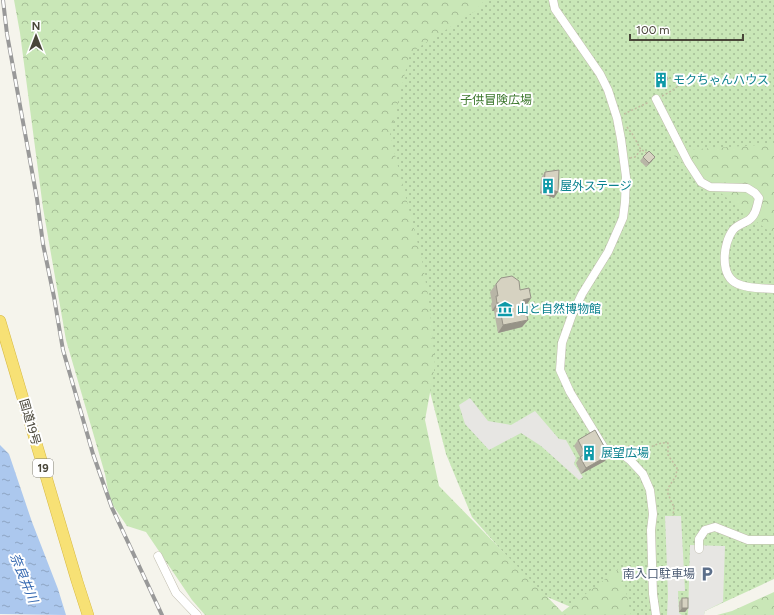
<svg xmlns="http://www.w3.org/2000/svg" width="774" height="615" font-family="Figtree,'Noto Sans JP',sans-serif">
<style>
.green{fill:url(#green-dots)}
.forest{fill:url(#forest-crowns)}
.parking{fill:#e7e6e3}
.water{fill:url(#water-ripples)}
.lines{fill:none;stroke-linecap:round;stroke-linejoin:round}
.minor-casing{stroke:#c0bdae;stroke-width:9}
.highway-casing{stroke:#d7b944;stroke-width:12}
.path{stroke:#c1bba0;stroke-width:1.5;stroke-dasharray:2 2;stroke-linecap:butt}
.minor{stroke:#fff;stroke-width:8}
.highway{stroke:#f7e175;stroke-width:11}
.rail-casing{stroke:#999;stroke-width:4}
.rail{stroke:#fff;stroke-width:2.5;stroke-dasharray:8;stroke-linecap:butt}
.wall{fill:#b8b5a6}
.shaded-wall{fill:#969387}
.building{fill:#d6d2c1;stroke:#969387}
.labels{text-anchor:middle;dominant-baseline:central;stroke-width:4;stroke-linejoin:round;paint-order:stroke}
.shield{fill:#fff;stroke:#807e74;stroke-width:1}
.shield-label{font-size:11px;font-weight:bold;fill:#494639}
.culture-label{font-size:12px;fill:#0d838f;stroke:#fff;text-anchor:start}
.park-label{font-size:12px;fill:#3e792e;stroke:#fff}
.street-label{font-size:12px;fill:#494639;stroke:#fff}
.service-label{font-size:12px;fill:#4e5e75;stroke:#fff;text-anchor:end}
.water-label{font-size:13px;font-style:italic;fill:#3669b1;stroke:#fff}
</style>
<defs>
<pattern id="green-dots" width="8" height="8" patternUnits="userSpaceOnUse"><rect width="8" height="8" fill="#c9e7b7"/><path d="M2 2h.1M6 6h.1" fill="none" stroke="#a5bd96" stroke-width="1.8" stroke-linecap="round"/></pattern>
<pattern id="forest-crowns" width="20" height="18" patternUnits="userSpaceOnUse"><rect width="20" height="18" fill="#c9e7b7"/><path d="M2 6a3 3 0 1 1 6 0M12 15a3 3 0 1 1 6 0" fill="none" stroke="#a5bd96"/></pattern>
<pattern id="water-ripples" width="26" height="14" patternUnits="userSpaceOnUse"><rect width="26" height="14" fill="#acc8ee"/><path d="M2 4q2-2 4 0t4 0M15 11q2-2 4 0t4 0" fill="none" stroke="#8ea4c2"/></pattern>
</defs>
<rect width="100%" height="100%" fill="#f5f4ec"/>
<path class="green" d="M263 0H774V579L705 611 704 615H590L540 594 472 517 446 454 377 185Z"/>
<g class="forest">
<path d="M14 0H485L475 11 410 53 390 135 422 260 429 301 435 365 425 420 439 486 562 612 621 567 631 615H205L192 600 146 532 127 526 110 501 105 474 66 340 43 208 20 33Z"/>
<path d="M774 144V232L771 233 668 151Z"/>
<path d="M774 592V615H717L732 611Z"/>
</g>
<g class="parking">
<path d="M470 398 488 421 511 425 535 411 559 439 566 440 576 458 574 464 583 477 579 480 541 446 521 433 489 450 465 424 459 405Z"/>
<path d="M665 516H681L685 591H678L679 613 682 615H667L668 595Z"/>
<path d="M690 545 725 546 723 602 705 611 704 615H688Z"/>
</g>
<path class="water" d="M0 445 9 454 32 522 58 589 66 615 0 614Z"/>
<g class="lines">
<g class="minor-casing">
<g id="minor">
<path d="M553 0 555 9 600 74 608 90 617 118 621 139 626 177 625 202 623 218 608 252 582 294 572 315 562 343 560 370 570 392 606 451H618L630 460 643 474 650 490 653 514 651 530 653 594 656 615"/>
<path d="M656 99 688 162 701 182 710 187 747 188 755 193 759 198C757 206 756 215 749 220 744 223 737 225 733 230 723 243 719 276 738 284 749 289 762 288 774 289"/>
<path d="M699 549V539L705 530 715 527 748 540H774"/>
<path d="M158 556 176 593 197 615"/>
</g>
</g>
<g class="highway-casing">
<path id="highway" d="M0 321 77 581 88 615"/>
</g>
<g class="path">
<path d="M662 96C672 91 680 86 686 76"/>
<path d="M624 114 649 102"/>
<path d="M627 127 633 135 641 150 645 151 647 154"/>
<path d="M630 158 635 157 641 150"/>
<path d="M624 447C631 445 638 448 645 448 654 447 657 442 668 443V455L677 468 676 476 668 488V494L674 507 673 516"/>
</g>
<use href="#minor" class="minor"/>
<use href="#highway" class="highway"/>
<g class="rail-casing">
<path id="rail" d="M3 0 7 34 37 199 43 244 54 297 63 350 93 454 112 508 162 615"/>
</g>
<use href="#rail" class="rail"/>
</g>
<g class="wall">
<path d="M657 78 668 79 667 81 658 85 655 80Z"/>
<path d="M643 157 652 161 646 167 640 161Z"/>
<path d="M545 172 554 198 540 193 541 178Z"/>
<path d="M496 284 520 290 531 298 526 306H524L528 320 522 327 498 333 494 311H492L491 304 492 302 490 292Z"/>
<path d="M578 440 609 455 605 461 581 474 576 463 580 457 574 446Z"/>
<path d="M682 598 688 608 685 612H679V602Z"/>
</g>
<g class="shaded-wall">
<path d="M668 79 667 81 658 85 660 83Z"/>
<path d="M655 157 652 161 646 167 649 163Z"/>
<path d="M544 187 558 192 554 198 540 193Z"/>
<path d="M531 298 526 306 517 308 523 300Z"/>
<path d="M497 303H499L494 311H492Z"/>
<path d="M528 320 522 327 498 333 503 325Z"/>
<path d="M609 455 605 461 581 474 586 468Z"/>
<path d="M682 608H688L685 612H679Z"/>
</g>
<g class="building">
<path d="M665 73 668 79 660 83 657 78Z"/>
<path d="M649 151 655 157 649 163 643 157Z"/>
<path d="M559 170 558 192 544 187 545 172Z"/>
<path d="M512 276 519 281 520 290 529 288 531 298 523 300 528 320 503 325 499 303H497L496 296H498L496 284 501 278Z"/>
<path d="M595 430 609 455 586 468 580 457 585 454 578 440Z"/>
<rect x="682" y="598" width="6" height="10"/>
</g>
<defs>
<g id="building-bare" transform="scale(1.2)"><path d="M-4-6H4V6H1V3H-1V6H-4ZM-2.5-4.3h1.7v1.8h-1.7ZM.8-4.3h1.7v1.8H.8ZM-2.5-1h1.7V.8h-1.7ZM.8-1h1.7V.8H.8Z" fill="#0f9aa8" stroke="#fff" stroke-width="2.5" paint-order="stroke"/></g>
<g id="museum-bare" transform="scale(1.2)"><path d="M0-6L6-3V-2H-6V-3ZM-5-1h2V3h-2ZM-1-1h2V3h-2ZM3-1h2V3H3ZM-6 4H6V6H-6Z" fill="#0f9aa8" stroke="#fff" stroke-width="2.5" paint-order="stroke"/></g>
<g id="parking-bare" transform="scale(1.2)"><path d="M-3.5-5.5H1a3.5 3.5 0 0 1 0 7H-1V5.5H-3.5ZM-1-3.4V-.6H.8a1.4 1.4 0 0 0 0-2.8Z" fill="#5c6f8a" stroke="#fff" stroke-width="2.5" paint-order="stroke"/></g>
</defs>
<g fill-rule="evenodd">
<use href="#building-bare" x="661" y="80"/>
<use href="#building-bare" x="548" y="186"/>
<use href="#museum-bare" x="505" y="309"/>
<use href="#building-bare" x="589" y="453"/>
<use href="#parking-bare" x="707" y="574"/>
</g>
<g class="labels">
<rect class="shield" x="33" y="459" width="20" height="18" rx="3"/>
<g class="shield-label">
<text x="43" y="468">19</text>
</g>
<g class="culture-label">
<text x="673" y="80">モクちゃんハウス</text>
<text x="560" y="186">屋外ステージ</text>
<text x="517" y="309">山と自然博物館</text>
<text x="601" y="453">展望広場</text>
</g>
<g class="park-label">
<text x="496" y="100">子供冒険広場</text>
</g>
<g class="street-label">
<text transform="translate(30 422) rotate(74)">国道19号</text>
</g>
<g class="service-label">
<text x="695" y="574">南入口駐車場</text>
</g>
<g class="water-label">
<text transform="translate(24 578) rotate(68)">奈良井川</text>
</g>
</g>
<g transform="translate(36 36)" stroke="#ffffff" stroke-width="3" paint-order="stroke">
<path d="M0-3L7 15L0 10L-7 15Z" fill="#494639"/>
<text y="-6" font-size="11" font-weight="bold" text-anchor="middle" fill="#494639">N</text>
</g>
<path d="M630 34v6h113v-6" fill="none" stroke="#494639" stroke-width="2"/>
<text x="636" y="34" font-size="12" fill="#494639" stroke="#ffffff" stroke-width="3" paint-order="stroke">100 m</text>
</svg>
